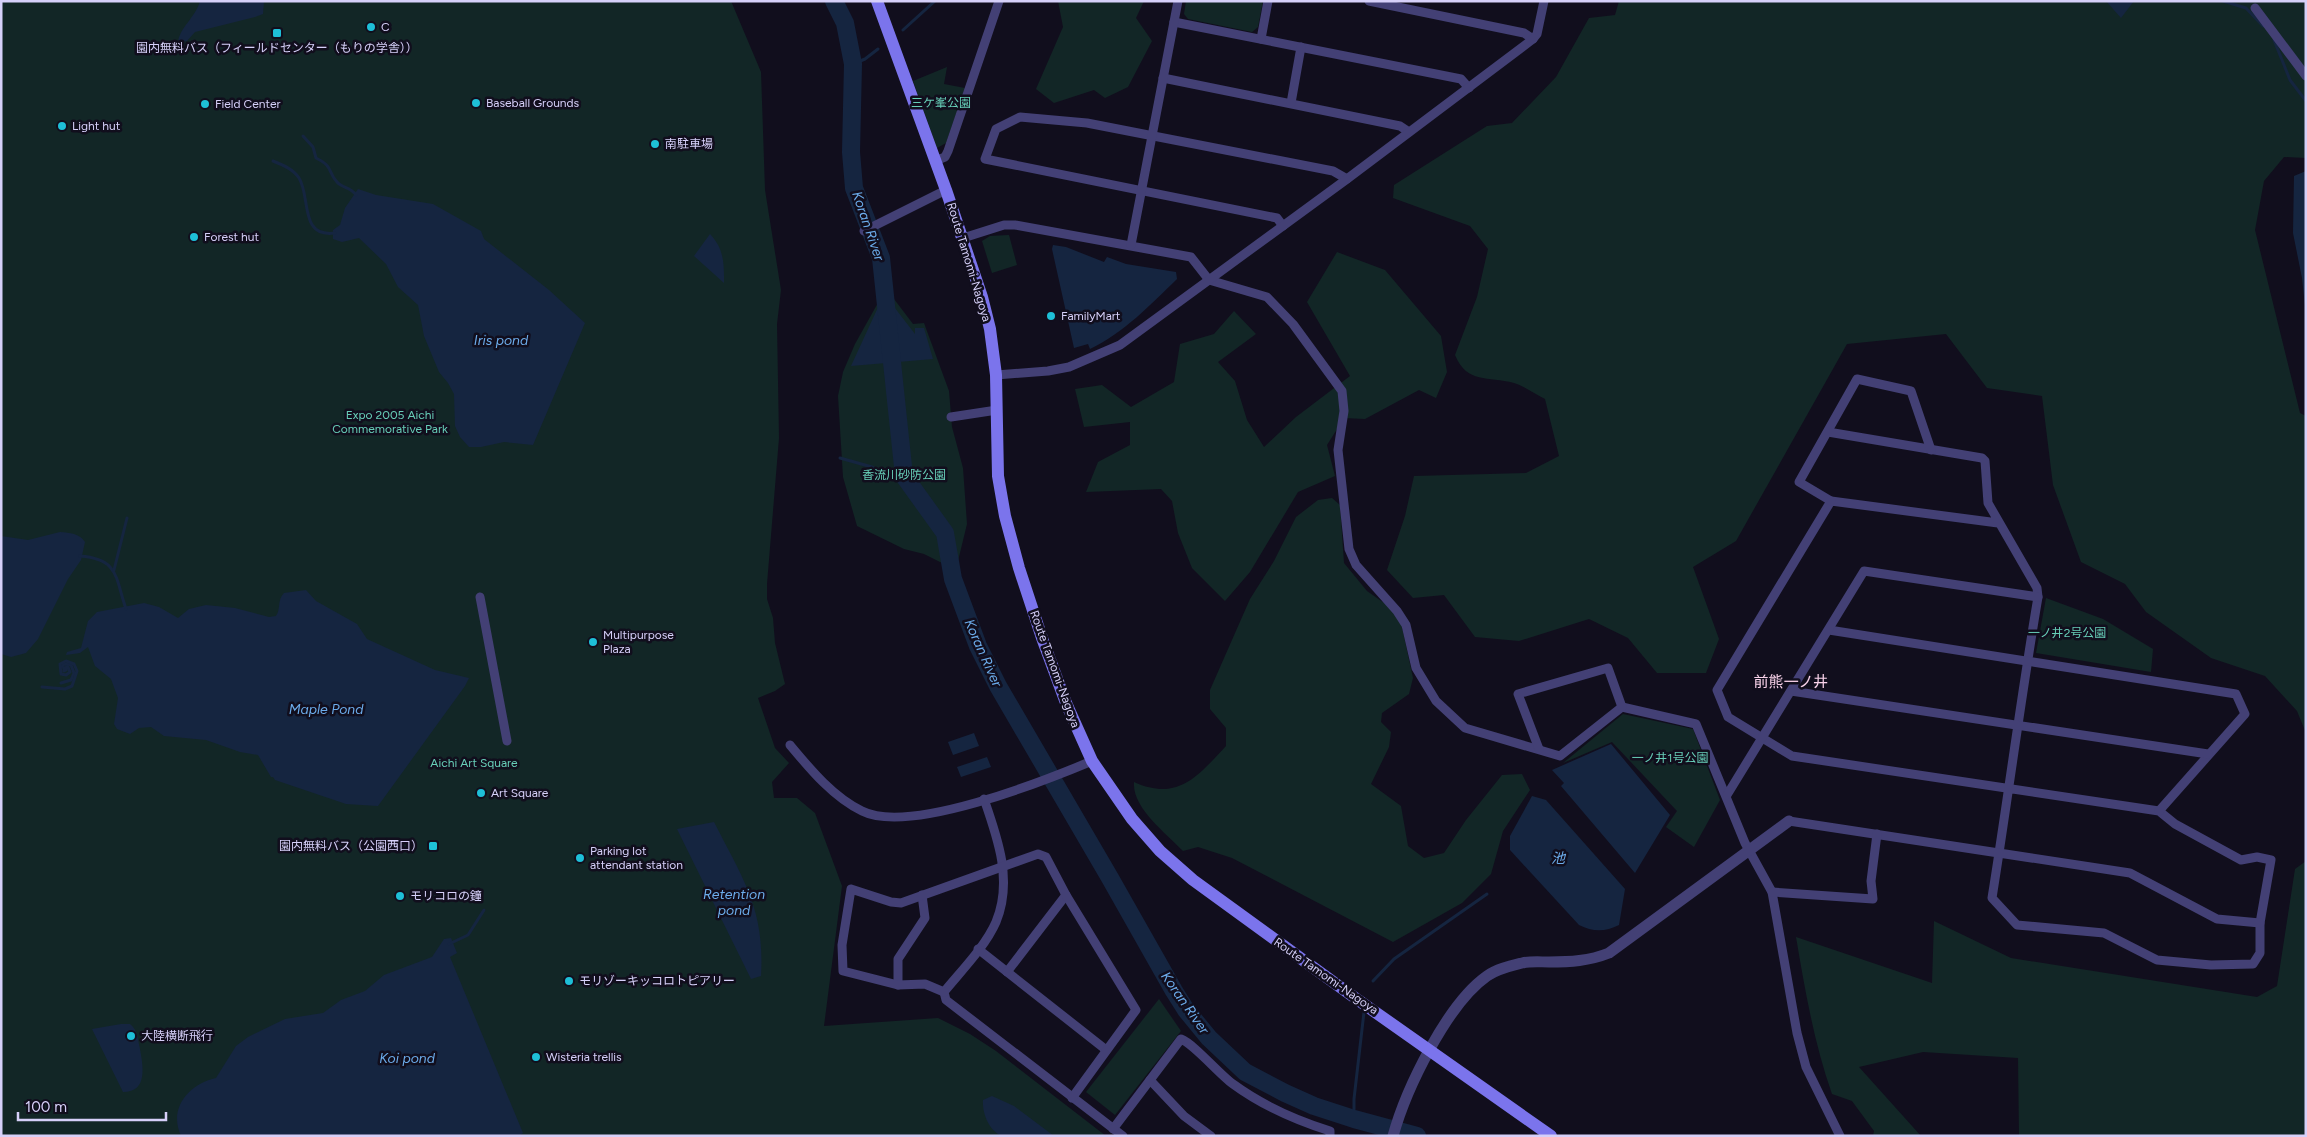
<svg xmlns="http://www.w3.org/2000/svg" width="2307" height="1137" font-family="Figtree,'Noto Sans JP',sans-serif">
<style>
.green{fill:#122626}
.water{fill:#152540}
.lines{fill:none;stroke-linecap:round;stroke-linejoin:round}
.stream{stroke:#152540;stroke-width:3}
.river{stroke:#152540;stroke-width:18}
.minor{stroke:#434075;stroke-width:9}
.tertiary{stroke:#434075;stroke-width:11}
.secondary{stroke:#7b74ec;stroke-width:12}
.poi-dot{fill:#1ebfd7;stroke:#110e1d;stroke-width:2}
.labels{text-anchor:middle;dominant-baseline:central;stroke-width:5;stroke-linejoin:round;paint-order:stroke}
.poi-label{font-size:12px;fill:#d6d0f9;stroke:#110e1d;text-anchor:start}
.park-label{font-size:12px;fill:#67ceb8;stroke:#110e1d}
.street-label{font-size:12px;fill:#d6d0f9;stroke:#110e1d}
.water-label{font-size:14px;font-style:italic;fill:#6caceb;stroke:#110e1d}
.quarter-label{font-size:15px;fill:#f9d2ea;stroke:#110e1d}
</style>
<rect width="100%" height="100%" fill="#110e1d"/>
<g class="green">
<path d="M1 1H731L761 72 765 190 781 290 777 324 779 438 767 584V599L773 618 775 643 785 684 775 691 758 698 775 748 789 763 772 782 774 798H797L815 813 842 886 824 1026 938 1018 970 1034 996 1051 1106 1136H1Z"/>
<path d="M1058 1H1144L1136 18 1152 41 1128 87 1105 98 1094 90 1054 103 1036 89 1063 27Z"/>
<path d="M1186 1H1263L1258 27 1252 32 1188 19 1184 14Z"/>
<path d="M1619 1H2306V158L2284 157 2264 181 2255 230 2300 413 2306 416V733L2297 711 2265 676 2211 658 2146 612 2125 584 2081 562 2053 485 2042 396 1987 388 1946 334 1847 344 1736 541 1693 567 1719 639 1706 673H1657L1628 638 1589 619 1519 641 1475 637 1444 595 1413 598 1387 570 1405 516 1414 476 1526 473 1559 456 1545 399C1535 394 1524 386 1514 383 1488 376 1467 384 1455 355L1477 297 1488 249 1470 226 1393 198 1394 185 1487 126 1512 123 1556 77 1589 18 1615 15Z"/>
<path d="M947 67 944 84 965 88 946 143 937 148 913 81Z"/>
<path d="M1009 235 1017 265 992 273 982 241 990 236Z"/>
<path d="M1337 252 1385 270 1441 336 1447 372 1436 398 1419 390 1365 419 1344 418 1327 445 1335 476 1298 492 1250 572 1225 601 1192 568 1178 533 1172 501 1161 489 1086 492 1098 462 1130 445V422L1084 427 1075 389 1102 385 1131 407 1174 382 1180 344 1214 334 1234 311 1256 334 1218 362 1235 381 1247 420 1264 447 1296 417 1350 376 1307 302Z"/>
<path d="M894 299 913 324 924 323 949 391 952 427 963 468 967 524 958 561 946 565 924 554 904 549 857 526 843 477 838 396 843 372 855 344 879 301Z"/>
<path d="M1332 498 1340 505 1344 563 1367 591 1387 605 1400 618 1413 678 1409 694 1382 713 1381 722 1391 732 1389 747 1371 784 1401 806 1408 846 1424 858 1444 853 1466 820 1502 775 1522 774 1530 790 1503 831 1491 874 1462 903 1393 942 1232 858 1198 847 1183 851C1166 833 1132 808 1134 782 1178 802 1198 776 1226 746V728L1210 709V690L1250 599 1274 561 1296 517 1318 500Z"/>
<path d="M2046 598 2103 619 2153 649 2151 672 2036 653Z"/>
<path d="M1623 714 1693 729 1720 800 1694 847 1666 827 1677 811 1612 742 1563 763Z"/>
<path d="M2306 861V1136H2019L2018 1058 1923 1052 1859 1067 1921 1136H1873L1874 1131 1852 1101 1832 1094C1814 1043 1805 990 1796 937L1932 983 1934 921 2011 958 2257 997 2277 986 2295 869Z"/>
<path d="M1159 999 1181 1031 1115 1115 1086 1092Z"/>
</g>
<g class="water">
<path d="M200 1H264L263 14 255 17 195 32 187 41 178 43C179 28 196 17 200 1Z"/>
<path d="M2106 1H2134L2121 18Z"/>
<path d="M2306 171V315L2302 278 2293 233 2294 176Z"/>
<path d="M358 189 376 195 433 204 481 231 484 239 549 290 585 323 533 445 504 442 481 447H469L460 437 455 426 454 394 448 383 439 372 424 336 418 305 398 287 386 264 359 238 342 242 333 239V230L340 225 345 208Z"/>
<path d="M710 234C724 249 724 263 724 283L694 256Z"/>
<path d="M1053 245 1066 247 1104 262 1107 257 1126 264 1176 272 1177 279C1150 305 1125 332 1090 349L1088 344 1074 348 1052 249Z"/>
<path d="M880 303H891L915 334V328H924L933 359 851 366Z"/>
<path d="M60 532C70 533 79 533 85 542L81 560 68 579 38 639 26 653 11 657 1 654V536L28 540Z"/>
<path d="M306 590 316 601 357 624 367 639 435 670 469 678 465 686 378 806 346 804 275 780 273 777H271L258 755 240 752 206 740 164 736 151 727 139 728 130 734 117 729 114 724 118 698 111 679 95 666 88 647 80 653 66 655 67 652 81 648 88 621 97 612 144 603 159 607 178 618 189 609 206 605 235 608 269 617 276 616C281 609 277 600 284 593Z"/>
<path d="M974 733 979 746 953 755 948 742Z"/>
<path d="M1611 744 1670 815 1635 873 1561 786 1564 783 1552 770Z"/>
<path d="M987 757 991 767 961 777 957 767Z"/>
<path d="M1532 796 1546 800 1625 889 1619 925C1605 932 1593 932 1579 925L1510 850V836Z"/>
<path d="M714 822C743 879 765 909 761 976L751 979 677 829Z"/>
<path d="M451 938 457 953 450 957 523 1133 519 1136H181C168 1108 189 1084 216 1078L236 1046 248 1037 285 1019 323 1013 341 1000 365 991 384 975 432 957 444 939Z"/>
<path d="M121 1024H130C138 1030 138 1040 140 1049 143 1066 148 1092 123 1092L92 1029Z"/>
<path d="M992 1096 1014 1106 1054 1136C1043 1136 1012 1137 1002 1136 989 1131 982 1113 983 1100Z"/>
</g>
<g class="lines">
<g class="stream">
<path d="M2223 1 2246 8 2263 26"/>
<path d="M903 30 935 1"/>
<path d="M2274 40 2290 80 2306 101"/>
<path d="M853 64 865 59 878 49"/>
<path d="M303 136 313 147 316 158C334 167 327 171 337 182 342 188 351 187 356 195"/>
<path d="M273 161C283 165 293 169 299 178 311 197 299 238 335 233"/>
<path d="M840 458 872 467 914 489"/>
<path d="M80 556C119 559 115 577 126 609"/>
<path d="M114 570 127 518"/>
<path d="M61 668 64 664 71 665 74 673 71 680 61 683"/>
<path d="M42 687 65 689 72 686 77 671 74 664 66 661 60 664 61 674 66 675 70 672 68 667 64 668V671L66 670"/>
<path d="M449 944 468 935 484 910"/>
<path d="M1373 981 1394 959 1487 894"/>
<path d="M1354 1119V1099L1364 1012"/>
</g>
<path class="river" d="M834 1 845 23 853 64 851 152 854 188 881 258 904 476 945 533 953 579 978 646 998 686 1110 878 1174 991 1186 1010 1209 1038 1245 1072 1285 1093 1314 1106 1354 1119 1417 1136"/>
<g class="minor">
<path d="M1369 1 1524 33 1533 39"/>
<path d="M2255 8 2306 76"/>
<path d="M1174 22 1461 79 1469 88"/>
<path d="M1261 39 1268 1"/>
<path d="M1163 78 1400 126 1409 132"/>
<path d="M1291 103 1301 47"/>
<path d="M935 161 945 157 948 151 999 1"/>
<path d="M1283 226 1277 218 985 159 996 129 1020 117 1087 123 1333 171 1347 179"/>
<path d="M864 231 946 190"/>
<path d="M963 238 1004 225H1015L1191 257 1209 280 1267 297 1293 324 1342 391 1344 411 1338 450 1349 549 1356 565 1397 611 1406 625 1416 668 1436 701 1465 728 1560 756 1622 707 1696 724 1745 843 1772 892 1797 1033 1806 1067 1840 1136"/>
<path d="M1131 245 1178 1"/>
<path d="M996 375 1048 371 1069 367 1120 345 1347 179 1533 39 1537 34 1544 1"/>
<path d="M951 417 997 410"/>
<path d="M1828 432 1982 458 1985 461 1988 503 2037 588 2038 597C2021 697 2008 798 1992 898L2017 925 2104 933 2157 960 2211 965 2253 964 2260 953V923L2271 860 2257 857 2241 860 2175 824 2159 811 1792 756 1728 717 1717 690 1831 501 1998 523"/>
<path d="M1831 501 1799 482 1857 379 1911 391 1931 450"/>
<path d="M480 597 507 741"/>
<path d="M1829 630 2236 694 2245 714 2159 811"/>
<path d="M1791 691 2208 754"/>
<path d="M790 745C810 769 833 797 862 811 909 835 1044 781 1092 761"/>
<path d="M1539 749 1518 694 1608 668 1622 707"/>
<path d="M1727 795 1864 571 2038 597"/>
<path d="M984 799C998 839 1013 881 996 922 985 947 961 971 944 992L946 1000 1123 1136"/>
<path d="M1789 821 2130 873 2217 919 2260 923"/>
<path d="M1772 892 1873 899 1871 881 1877 834"/>
<path d="M978 949 1105 1049"/>
<path d="M1007 972 1066 895"/>
<path d="M898 985V959L925 918 922 895"/>
<path d="M944 992 925 984 898 985 843 971 842 945 851 889 891 902 901 903 1038 854 1046 857 1066 895 1136 1010 1072 1098"/>
<path d="M1150 1080 1184 1116 1211 1136"/>
<path d="M1113 1129 1181 1039C1194 1044 1219 1074 1233 1084 1263 1106 1295 1120 1330 1131V1136"/>
</g>
<path class="tertiary" d="M1393 1136C1406 1089 1447 1004 1487 976 1497 969 1510 966 1522 963 1531 961 1540 962 1549 962 1570 962 1589 961 1609 953L1789 821"/>
<path class="secondary" d="M877 1 946 190 982 297 990 329 996 375 998 476 1005 516 1019 568 1042 638 1066 703 1092 761 1132 819 1160 851 1193 880 1358 1000 1551 1136"/>
</g>
<g class="poi-dot">
<circle cx="371" cy="27" r="5"/>
<rect x="272" y="28" width="10" height="10" rx="2.5"/>
<circle cx="476" cy="103" r="5"/>
<circle cx="205" cy="104" r="5"/>
<circle cx="62" cy="126" r="5"/>
<circle cx="655" cy="144" r="5"/>
<circle cx="194" cy="237" r="5"/>
<circle cx="1051" cy="316" r="5"/>
<circle cx="593" cy="642" r="5"/>
<circle cx="481" cy="793" r="5"/>
<rect x="428" y="841" width="10" height="10" rx="2.5"/>
<circle cx="580" cy="858" r="5"/>
<circle cx="400" cy="896" r="5"/>
<circle cx="569" cy="981" r="5"/>
<circle cx="131" cy="1036" r="5"/>
<circle cx="536" cy="1057" r="5"/>
</g>
<g class="labels">
<g class="poi-label">
<text x="381" y="27">C</text>
<text x="277" y="48" text-anchor="middle">園内無料バス（フィールドセンター（もりの学舎））</text>
<text x="486" y="103">Baseball Grounds</text>
<text x="215" y="104">Field Center</text>
<text x="72" y="126">Light hut</text>
<text x="665" y="144">南駐車場</text>
<text x="204" y="237">Forest hut</text>
<text x="1061" y="316">FamilyMart</text>
<text x="603" y="635">Multipurpose<tspan x="603" dy="14">Plaza</tspan></text>
<text x="491" y="793">Art Square</text>
<text x="423" y="846" text-anchor="end">園内無料バス（公園西口）</text>
<text x="590" y="851">Parking lot<tspan x="590" dy="14">attendant station</tspan></text>
<text x="410" y="896">モリコロの鐘</text>
<text x="579" y="981">モリゾーキッコロトピアリー</text>
<text x="141" y="1036">大陸横断飛行</text>
<text x="546" y="1057">Wisteria trellis</text>
</g>
<g class="park-label">
<text x="941" y="103">三ケ峯公園</text>
<text x="390" y="415">Expo 2005 Aichi<tspan x="390" dy="14">Commemorative Park</tspan></text>
<text x="904" y="475">香流川砂防公園</text>
<text x="2067" y="633">一ノ井2号公園</text>
<text x="1670" y="758">一ノ井1号公園</text>
<text x="474" y="763">Aichi Art Square</text>
</g>
<g class="street-label">
<text transform="translate(969 262) rotate(73)">Route Tamomi-Nagoya</text>
<text transform="translate(1055 669) rotate(70)">Route Tamomi-Nagoya</text>
<text transform="translate(1326 976) rotate(35)">Route Tamomi-Nagoya</text>
</g>
<g class="water-label">
<text transform="translate(868 226) rotate(71)">Koran River</text>
<text x="501" y="340">Iris pond</text>
<text transform="translate(983 653) rotate(66)">Koran River</text>
<text x="326" y="709">Maple Pond</text>
<text x="1558" y="858">池</text>
<text x="734" y="894">Retention<tspan x="734" dy="16">pond</tspan></text>
<text transform="translate(1185 1003) rotate(55)">Koran River</text>
<text x="407" y="1058">Koi pond</text>
</g>
<g class="quarter-label">
<text x="1791" y="682">前熊一ノ井</text>
</g>
</g>
<rect width="2307" height="1137" fill="none" stroke="#d6d0f9" stroke-width="5"/>
<path d="M18 1112v8h148v-8" fill="none" stroke="#d6d0f9" stroke-width="2.5"/>
<text x="25" y="1112" font-size="15" fill="#d6d0f9" stroke="#110e1d" stroke-width="4" paint-order="stroke">100 m</text>
</svg>
